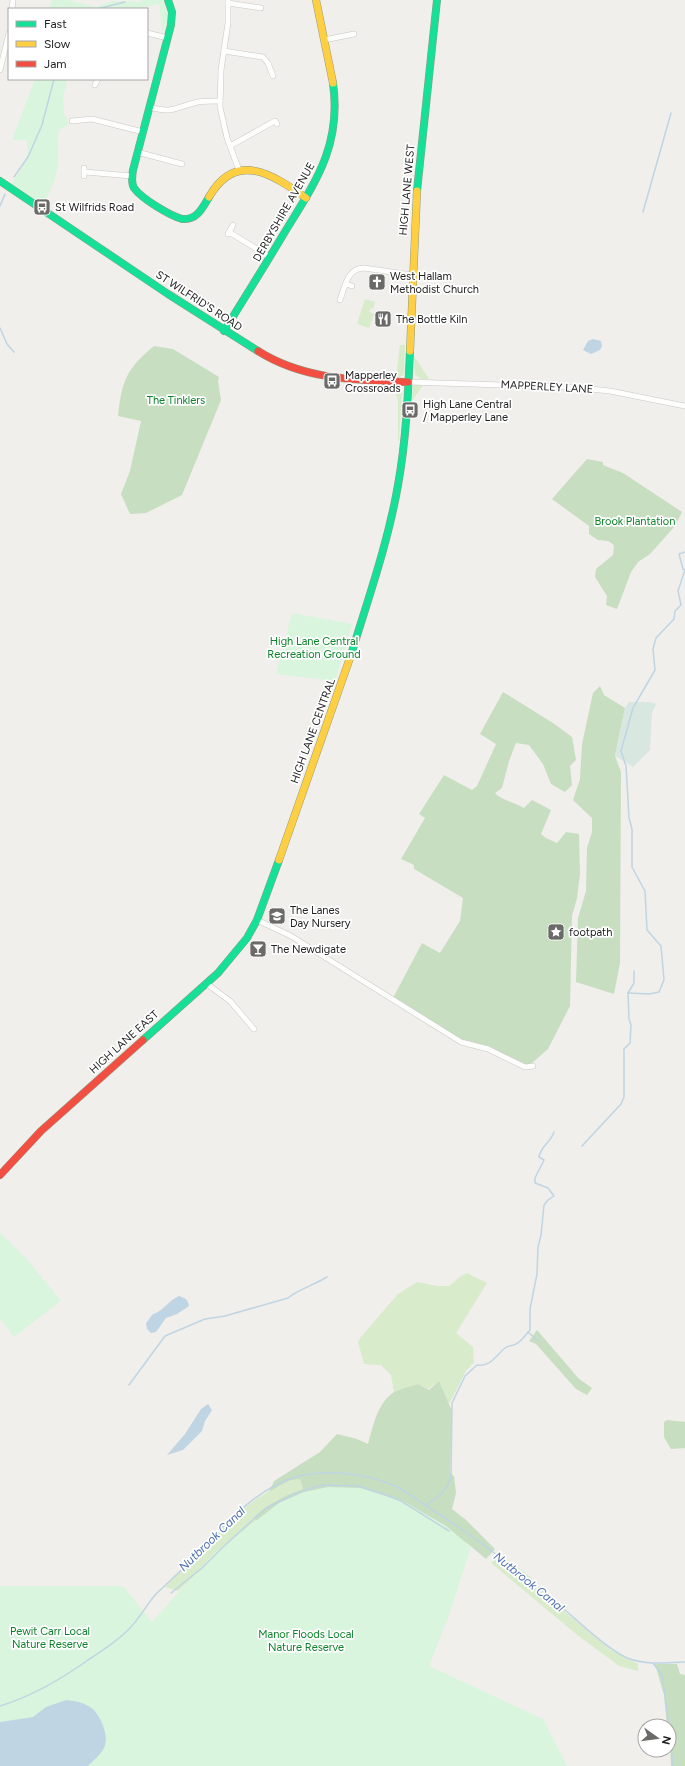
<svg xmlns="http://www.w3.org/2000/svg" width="685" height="1766" font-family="Figtree,sans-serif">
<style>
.grass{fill:#d8eccb}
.forest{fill:#c7dec1}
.wetland{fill:#d9e7e1}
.park{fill:#daf5de}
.water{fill:#bfd5e3}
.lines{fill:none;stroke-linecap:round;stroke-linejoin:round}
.stream{stroke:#bfd5e3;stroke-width:1.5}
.street-casing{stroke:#c9c8c7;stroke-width:6}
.fast-casing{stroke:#959b82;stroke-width:8}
.slow-casing{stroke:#959b82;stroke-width:8}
.jam-casing{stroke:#959b82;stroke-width:8}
.street{stroke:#fdfdfc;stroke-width:5}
.fast{stroke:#16e098;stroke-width:7}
.slow{stroke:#ffcf43;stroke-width:7}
.jam{stroke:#f24e42;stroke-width:7}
.labels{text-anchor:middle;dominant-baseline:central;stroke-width:3.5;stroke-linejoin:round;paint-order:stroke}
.street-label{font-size:11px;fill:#222;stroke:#fff}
.poi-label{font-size:11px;fill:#222;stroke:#fff;text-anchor:start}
.park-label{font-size:11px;fill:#0d832a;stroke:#fff}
.water-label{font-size:12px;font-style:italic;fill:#4e70b2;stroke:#fff}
</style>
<rect width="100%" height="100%" fill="#f0efeb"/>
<g class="grass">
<path d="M365 299 375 302 373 309 371 308 369 312 374 314 369 328 357 324Z"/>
<path d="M400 345H405L404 374 400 377H396Z"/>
<path d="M414 356 429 379H421L415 375Z"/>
<path d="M415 385H423L412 401 413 387Z"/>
<path d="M393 387H399L402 393 399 441H398V400Z"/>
<path d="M467 1273 487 1283 456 1333 473 1347 474 1362 466 1371 449 1404 439 1381 428 1389 418 1384 394 1392 391 1375 381 1365 364 1364 358 1342 360 1338 398 1294 417 1282 437 1286H449L461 1276Z"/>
<path d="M295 1479H300L303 1489C285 1495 268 1504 254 1517L257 1522 178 1591 165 1587C203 1547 242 1498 295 1479Z"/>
<path d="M499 1553 532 1578 531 1584 611 1650 638 1664V1671L619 1666 576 1634 491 1563Z"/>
</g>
<g class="forest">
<path d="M154 346 173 349 219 377 218 381 221 400 182 495 146 513 130 514 121 494 130 471 141 421 118 416C122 381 126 369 154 346Z"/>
<path d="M587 459 603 462V465L623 473 682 512 675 526 650 554 638 562 631 572 617 609 606 605 607 596 595 577 596 569 613 555 614 545 608 541 598 540 589 534V526L552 499Z"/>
<path d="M600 686 604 695 625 708 615 756 621 772 620 963 614 994 576 982 578 918 586 891 587 848 592 832V818L573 800 580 779 582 744 593 693Z"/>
<path d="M503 692 553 723 572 737 576 760 570 766 572 785 565 792 551 784 543 764 529 745 516 743 509 761 502 788 495 793C503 801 514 802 524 808L532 800 551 810 541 834 546 838 557 843 566 832 579 834 580 874 577 898 572 916 570 1006 548 1049 532 1063 525 1065 489 1046 463 1040 393 998 422 943 440 953 460 921 463 898 414 869V865L401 859 425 818 419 814 444 775 472 790 477 786 496 744 480 734Z"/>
<path d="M537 1330 579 1379 592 1388 587 1395 576 1389 536 1344 529 1341Z"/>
<path d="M439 1381 452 1411 450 1473 454 1476 456 1493 452 1509 466 1520 495 1549 486 1559 468 1544 434 1523 257 1522 254 1517C268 1504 285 1495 303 1489L300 1479C289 1479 279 1486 269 1492L274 1481 320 1452 337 1434 357 1439 368 1444C373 1427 377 1403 394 1392 400 1389 410 1387 418 1384L429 1390Z"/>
<path d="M667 1420 685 1422V1448L671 1449 664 1437V1422Z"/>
<path d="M655 1664H677L680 1674 685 1675V1766H671L669 1726H667L664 1695Z"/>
</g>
<path class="wetland" d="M629 702H650L656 704 652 713 650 750 633 767 615 756 625 708Z"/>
<g class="park">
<path d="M52 0H68L96 7 113 1 141 2V0H163C169 10 170 22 162 31L159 4 137 9H49Z"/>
<path d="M35 79H68L63 96 64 114 67 118 68 125 60 129 58 133C57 142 59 152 58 162 57 179 50 192 42 206L11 185 28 158 27 140H12Z"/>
<path d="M292 613 352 624 335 681 276 674Z"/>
<path d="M0 1233 25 1257 61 1301 14 1337 0 1319Z"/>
<path d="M328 1487 360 1488 401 1500 446 1526 471 1547 448 1618 429 1666 543 1719 567 1766H0V1586H123L152 1622 215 1552 279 1503 304 1492Z"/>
</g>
<g class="water">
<path d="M593 339 601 341 602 346 600 350 591 354 583 350 588 341Z"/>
<path d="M179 1296C185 1298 188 1299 189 1306L177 1314 166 1318 156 1332 151 1333 147 1329 146 1323 153 1314C161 1313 169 1300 179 1296Z"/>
<path d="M208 1404 212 1410 205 1421 202 1431 183 1450 167 1455 185 1434 201 1409Z"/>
<path d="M66 1700C75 1701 82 1702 90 1707 99 1712 109 1734 105 1745 103 1753 94 1760 88 1766H0V1722L33 1717 46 1707Z"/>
</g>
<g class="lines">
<g class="stream">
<path d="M97 9 125 2"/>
<path d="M14 177 28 157 42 125 54 79"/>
<path d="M0 206 5 194"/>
<path d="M643 212 671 113"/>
<path d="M0 328 7 344 14 352"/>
<path d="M685 552 679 554 683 569 685 570"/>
<path d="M628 993 649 994 659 992 664 980 661 946 647 930 645 891 632 867V829L629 818 626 766 621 751 633 708 655 670 653 649 656 638 674 619 675 611 681 605 678 591 685 570"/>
<path d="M582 1146 621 1104 624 1097V1049L630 1043 631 1025 629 1019 628 993 634 983V971"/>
<path d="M528 1332 538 1341"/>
<path d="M129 1385 165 1336 205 1319 225 1316 288 1298C299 1289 314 1285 327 1277"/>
<path d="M426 1505C438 1497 448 1491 451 1476L452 1403 465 1376 477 1365C491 1367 495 1356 505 1348 509 1345 513 1346 516 1344 522 1341 526 1334 530 1330V1309L537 1274 538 1247 541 1235 544 1205 548 1200 554 1196 548 1188 535 1183V1178L544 1160 539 1157C541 1146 551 1142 554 1132"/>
<path d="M171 1593 202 1568 222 1548 266 1508 299 1492 319 1486 328 1485 359 1486 391 1497 401 1501 449 1531"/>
<path d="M653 1663 662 1675 663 1681 669 1726"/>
<path d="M0 1706C33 1696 60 1680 88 1660 102 1651 116 1642 128 1630 139 1620 146 1605 156 1594 165 1585 175 1577 183 1568 214 1536 254 1487 299 1476 328 1470 357 1473 385 1482 401 1487 415 1498 428 1507 474 1536 517 1569 558 1604 577 1620 606 1648 627 1658 645 1665 666 1663 685 1662"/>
<path d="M669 1729 673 1766"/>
</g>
<g class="street-casing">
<g id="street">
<path d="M228 0V23L221 70 220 107 227 138 239 170"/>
<path d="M228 3 261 8"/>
<path d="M12 9 13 0"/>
<path d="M147 33 168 38"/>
<path d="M324 40 354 34"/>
<path d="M224 51 263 57 268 63 273 76"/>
<path d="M0 70 9 33"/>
<path d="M95 85 98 79"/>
<path d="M149 107C175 114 175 107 198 102 205 101 213 101 220 101"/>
<path d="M72 121 92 119 143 132"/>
<path d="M230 146 275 121 277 124"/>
<path d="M137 152 182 164"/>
<path d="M85 172 132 176"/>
<path d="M84 176V168"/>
<path d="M229 232 270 257"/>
<path d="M228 234 233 225"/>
<path d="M346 284 352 286"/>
<path d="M340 300C345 287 347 268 364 268L412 275"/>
<path d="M408 382 570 387 610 391 685 406"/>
<path d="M257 920 291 936 461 1042 488 1049 525 1067 533 1066"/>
<path d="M207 984 230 1001 254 1029"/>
</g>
</g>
<g class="fast-casing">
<g id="fast">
<path d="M168 0 172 12 171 25 133 170C132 176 131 183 134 188 142 199 169 215 182 219 197 220 202 209 209 197"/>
<path d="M0 181 168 294 258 351"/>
<path d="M417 191 437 0"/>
<path d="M224 331C244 299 264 267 283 235 314 184 342 147 333 83"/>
<path d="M351 655C368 599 388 543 398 485 406 441 408 396 410 351"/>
<path d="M143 1040 218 973 247 938 257 920 279 860"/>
</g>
</g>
<g class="slow-casing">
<g id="slow">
<path d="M316 0 333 83"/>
<path d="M209 197C236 150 272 174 306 198"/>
<path d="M410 351 417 191"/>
<path d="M279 860 351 655"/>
</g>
</g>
<g class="jam-casing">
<g id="jam">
<path d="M258 351C304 380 355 380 408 382"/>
<path d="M0 1175 41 1131 143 1040"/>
</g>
</g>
<use href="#street" class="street"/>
<use href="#fast" class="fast"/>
<use href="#slow" class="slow"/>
<use href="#jam" class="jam"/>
</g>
<defs>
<g id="bus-square" transform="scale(0.9)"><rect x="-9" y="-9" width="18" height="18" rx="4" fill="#6a6a68" stroke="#fff"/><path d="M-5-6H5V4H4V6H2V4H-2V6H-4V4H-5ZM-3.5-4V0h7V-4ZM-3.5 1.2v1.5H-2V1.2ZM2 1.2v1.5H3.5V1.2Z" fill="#fff"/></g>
<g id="church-square" transform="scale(0.9)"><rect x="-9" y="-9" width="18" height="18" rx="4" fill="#6a6a68" stroke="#fff"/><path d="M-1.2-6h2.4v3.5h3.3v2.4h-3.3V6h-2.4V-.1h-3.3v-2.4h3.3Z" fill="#fff"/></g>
<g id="restaurant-square" transform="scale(0.9)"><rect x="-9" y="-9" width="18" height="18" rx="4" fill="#6a6a68" stroke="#fff"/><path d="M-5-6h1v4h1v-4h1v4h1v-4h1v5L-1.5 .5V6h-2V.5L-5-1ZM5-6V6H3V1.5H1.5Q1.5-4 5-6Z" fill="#fff"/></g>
<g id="school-square" transform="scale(0.9)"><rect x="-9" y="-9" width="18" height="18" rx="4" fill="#6a6a68" stroke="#fff"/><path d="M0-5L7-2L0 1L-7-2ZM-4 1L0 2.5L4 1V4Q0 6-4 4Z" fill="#fff"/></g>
<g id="sight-square" transform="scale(0.9)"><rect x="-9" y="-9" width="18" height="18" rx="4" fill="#6a6a68" stroke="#fff"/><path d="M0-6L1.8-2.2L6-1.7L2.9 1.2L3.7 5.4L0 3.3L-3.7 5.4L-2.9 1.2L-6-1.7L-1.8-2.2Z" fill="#fff"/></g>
<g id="bar-square" transform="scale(0.9)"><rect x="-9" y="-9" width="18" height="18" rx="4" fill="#6a6a68" stroke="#fff"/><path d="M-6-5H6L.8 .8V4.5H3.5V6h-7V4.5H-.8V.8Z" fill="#fff"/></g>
</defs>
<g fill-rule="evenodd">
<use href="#bus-square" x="42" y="207"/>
<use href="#church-square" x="377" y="282"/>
<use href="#restaurant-square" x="383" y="319"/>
<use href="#bus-square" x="332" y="381"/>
<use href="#bus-square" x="410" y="410"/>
<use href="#school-square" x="277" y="916"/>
<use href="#sight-square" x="556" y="932"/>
<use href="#bar-square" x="258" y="949"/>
</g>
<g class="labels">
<g class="street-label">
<text transform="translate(407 190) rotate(-85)">HIGH LANE WEST</text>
<text transform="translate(284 212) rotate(-60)">DERBYSHIRE AVENUE</text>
<text transform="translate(199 301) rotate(33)">ST WILFRID'S ROAD</text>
<text transform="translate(547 387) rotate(3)">MAPPERLEY LANE</text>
<text transform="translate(313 731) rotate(-70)">HIGH LANE CENTRAL</text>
<text transform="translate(124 1042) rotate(-42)">HIGH LANE EAST</text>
</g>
<g class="poi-label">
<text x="55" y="207">St Wilfrids Road</text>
<text x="390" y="276">West Hallam<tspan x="390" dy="13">Methodist Church</tspan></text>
<text x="396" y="319">The Bottle Kiln</text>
<text x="345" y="375">Mapperley<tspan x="345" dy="13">Crossroads</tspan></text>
<text x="423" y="404">High Lane Central<tspan x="423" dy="13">/ Mapperley Lane</tspan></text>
<text x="290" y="910">The Lanes<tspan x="290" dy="13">Day Nursery</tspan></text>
<text x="569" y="932">footpath</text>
<text x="271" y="949">The Newdigate</text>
</g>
<g class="park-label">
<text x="176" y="400">The Tinklers</text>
<text x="635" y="521">Brook Plantation</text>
<text x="314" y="641">High Lane Central<tspan x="314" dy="13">Recreation Ground</tspan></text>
<text x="50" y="1631">Pewit Carr Local<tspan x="50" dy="13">Nature Reserve</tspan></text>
<text x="306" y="1634">Manor Floods Local<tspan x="306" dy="13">Nature Reserve</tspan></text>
</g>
<g class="water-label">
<text transform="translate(212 1539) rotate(-44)">Nutbrook Canal</text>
<text transform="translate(529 1582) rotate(39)">Nutbrook Canal</text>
</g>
</g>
<rect x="8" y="8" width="140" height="72" fill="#ffffff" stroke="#a7a7a7"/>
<rect x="16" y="21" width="20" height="6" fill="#16e098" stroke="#a7a7a7"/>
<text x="44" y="28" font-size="12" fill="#222222">Fast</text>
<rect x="16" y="41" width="20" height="6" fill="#ffcf43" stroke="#a7a7a7"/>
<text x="44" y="48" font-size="12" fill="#222222">Slow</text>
<rect x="16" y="61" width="20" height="6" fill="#f24e42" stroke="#a7a7a7"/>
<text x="44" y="68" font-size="12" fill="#222222">Jam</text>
<g transform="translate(657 1738) rotate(104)"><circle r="19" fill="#ffffff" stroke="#a7a7a7"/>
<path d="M0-3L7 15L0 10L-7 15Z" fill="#6a6a68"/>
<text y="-6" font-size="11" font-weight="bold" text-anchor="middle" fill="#222222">N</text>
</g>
</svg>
